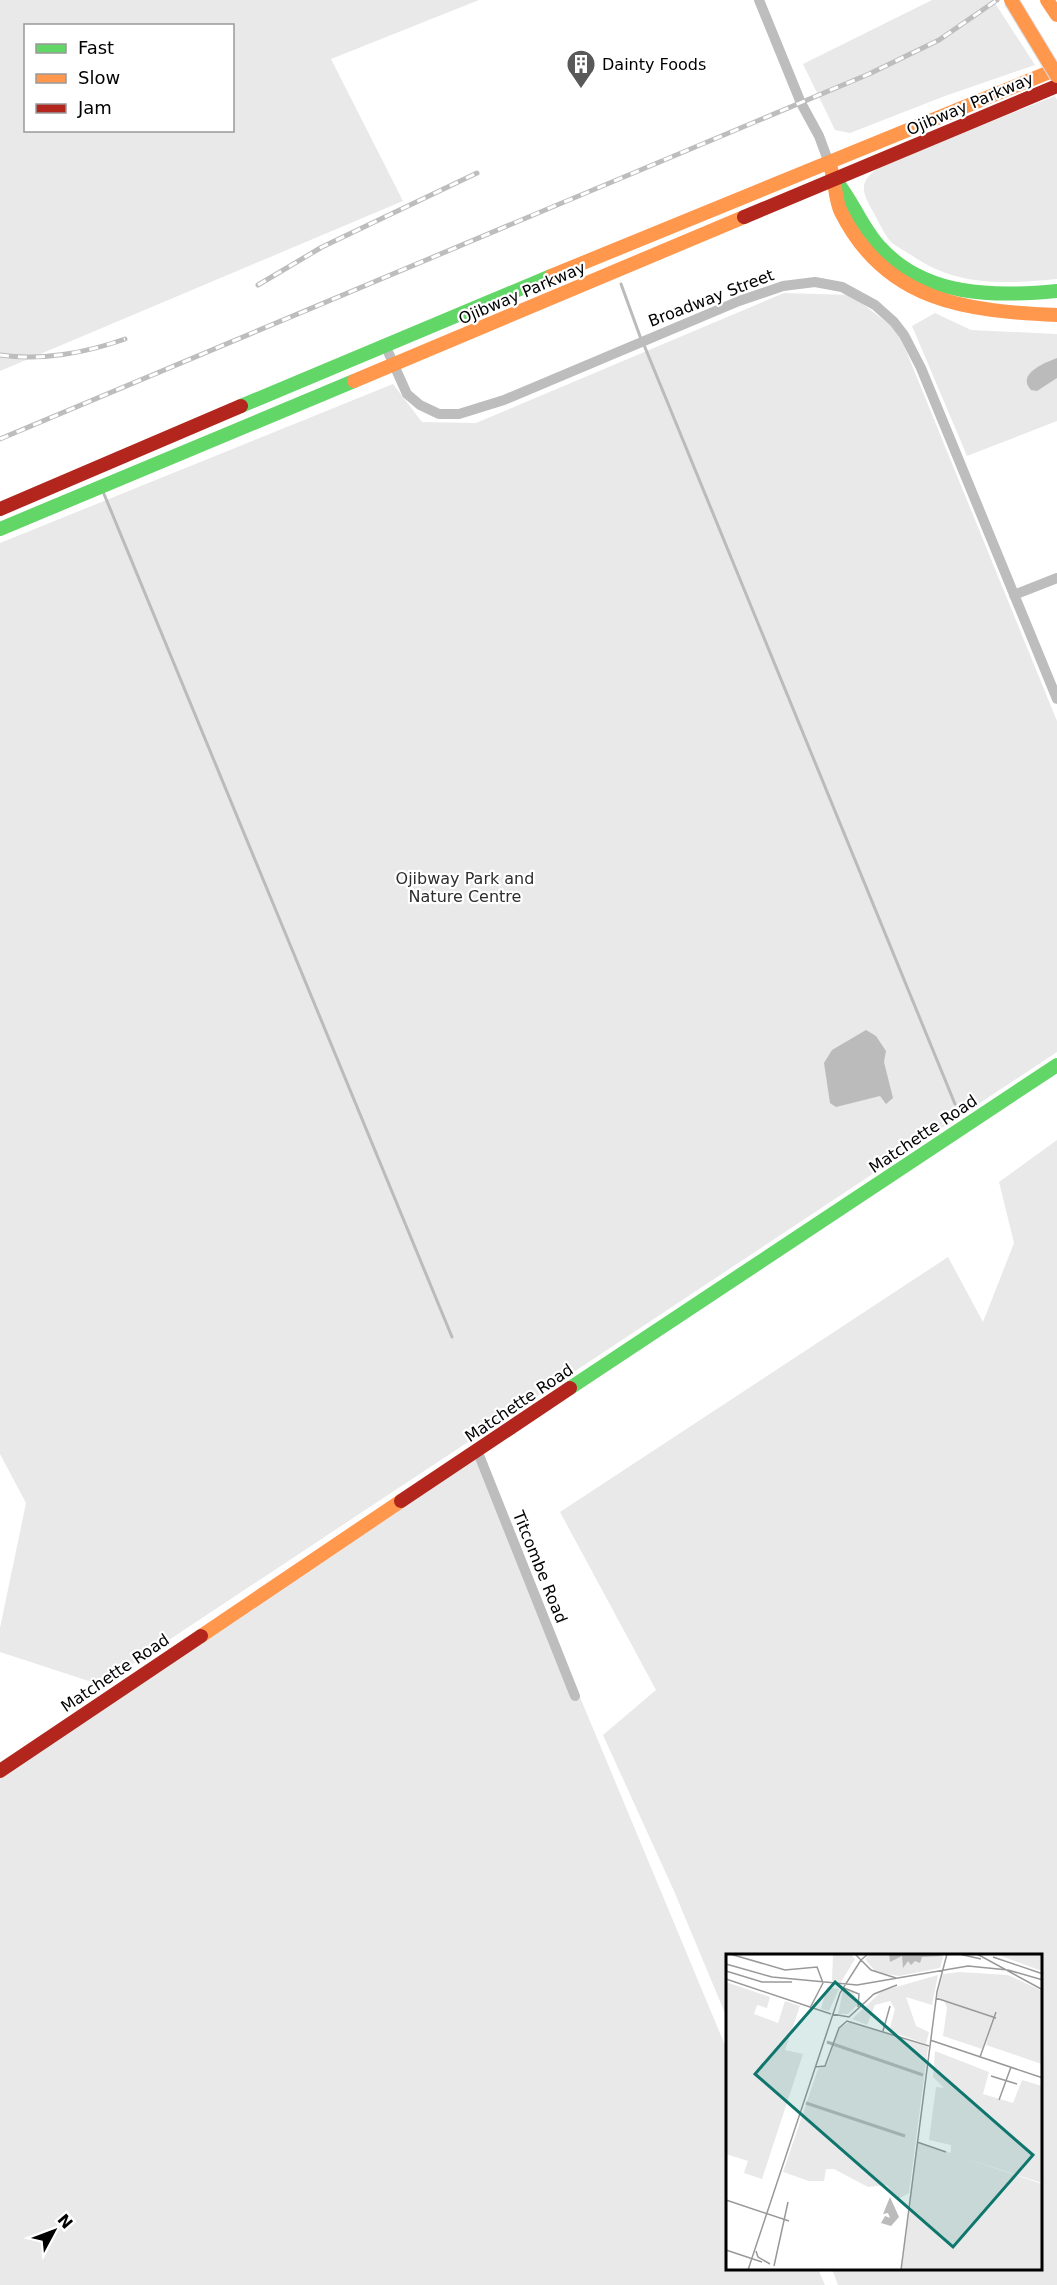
<svg xmlns="http://www.w3.org/2000/svg" width="1057" height="2285" font-family="'DejaVu Sans',sans-serif">
<style>
.green{fill:#e9e9e9;fill-rule:evenodd}
.water{fill:#bbb}
.lines{fill:none;stroke-linecap:round;stroke-linejoin:round}
.stream{stroke:#bbb;stroke-width:3}
.street{stroke:#bdbdbd;stroke-width:10}
.fast{stroke:#63d668;stroke-width:14}
.slow{stroke:#ff974d;stroke-width:14}
.jam{stroke:#b3261e;stroke-width:14}
.rail-casing{stroke:#bdbdbd;stroke-width:5}
.rail{stroke:#fff;stroke-width:3;stroke-dasharray:9;stroke-linecap:butt}
.slow-bridge-casing{stroke:#dbdbdb;stroke-width:16;stroke-linecap:butt}
.slow-bridge{stroke:#ff974d;stroke-width:14}
.labels{text-anchor:middle;dominant-baseline:central;stroke-width:4.5;stroke-linejoin:round;paint-order:stroke}
.poi-label{font-size:16px;fill:#000;stroke:#fff;text-anchor:start}
.street-label{font-size:16px;fill:#000;stroke:#fff}
.park-label{font-size:16px;fill:#2e2e2e;stroke:#fff}
.inset-river{fill:none;stroke:#bbb;stroke-width:3}
.inset-road{fill:none;stroke:#999;stroke-width:1.5}
.view{fill:#0f766e;fill-opacity:0.15;stroke:#0f766e;stroke-width:3}
.inset-edge{fill:none;stroke:#000;stroke-width:3}
</style>
<rect width="100%" height="100%" fill="#fff"/>
<g class="green">
<path d="M0 0H479L331 59 403 201 0 371ZM26 26H232V130H26Z"/>
<path d="M932 0H993L1035 65 945 96 850 133 835 130 803 64Z"/>
<path d="M1055 96 1057 100V279C1004 284 957 287 911 255 905 251 897 247 891 242 884 234 878 220 872 210 859 187 861 180 882 165Z"/>
<path d="M784 293 851 295 898 331 1057 721V1052L101 1685 0 1652V1628L26 1503 0 1454V543L393 384 422 422 476 423Z"/>
<path d="M935 313 971 330 1057 334V421L967 456 912 326Z"/>
<path d="M1057 1140V2285H838L832 2269 1040 2268V1955H727V2018L674 1891 603 1735 656 1690 560 1512 948 1257 983 1322 1014 1243 999 1182Z"/>
<path d="M477 1450 727 2050V2268L818 2269 825 2285H0V1773Z"/>
</g>
<g class="water">
<path d="M1057 358V378L1037 391 1031 390C1016 374 1044 363 1057 358Z"/>
<path d="M866 1030 876 1036 886 1051 884 1062 893 1098 886 1104 880 1096 836 1107 830 1103 824 1063 832 1050Z"/>
</g>
<g class="lines">
<g class="stream">
<path d="M621 284 641 339"/>
<path d="M644 345 955 1104"/>
<path d="M104 494 452 1337"/>
</g>
<g class="street">
<path d="M759 0 801 103 819 136 829 163"/>
<path d="M385 345 407 394 420 405 439 414H459L504 400 739 301 783 286 815 282 842 287 875 305 894 322 904 335 921 368 1057 699"/>
<path d="M1014 595 1057 578"/>
<path d="M477 1450 575 1696"/>
</g>
<g class="fast">
<path d="M836 181C853 201 862 228 880 247 925 297 995 297 1057 291"/>
<path d="M241 406 551 276"/>
<path d="M0 529 354 381"/>
<path d="M570 1388 1057 1065"/>
</g>
<g class="slow">
<path d="M1047 0 1057 15"/>
<path d="M829 163C836 179 834 198 841 212 886 302 966 311 1057 315"/>
<path d="M551 276 1057 69"/>
<path d="M354 381 744 217"/>
<path d="M201 1636 401 1501"/>
</g>
<g class="jam">
<path d="M744 217 1057 86"/>
<path d="M0 509 241 406"/>
<path d="M401 1501 570 1388"/>
<path d="M0 1771 201 1636"/>
</g>
<g class="rail-casing">
<g id="rail">
<path d="M258 285 322 247 477 173"/>
<path d="M0 355C40 361 86 353 125 339"/>
<path d="M0 439 869 74 939 40 997 0"/>
</g>
</g>
<use href="#rail" class="rail"/>
<g class="slow-bridge-casing">
<path id="slow-bridge" d="M1011 0 1057 76"/>
</g>
<use href="#slow-bridge" class="slow-bridge"/>
</g>
<defs>
<g id="building-pin" transform="scale(1.5)"><path d="M0 17L-7.5 6A9.5 9.5 0 1 1 7.5 6Z" fill="#595959" stroke="#fff"/><path d="M-4-6H4V6H1V3H-1V6H-4ZM-2.5-4.3h1.7v1.8h-1.7ZM.8-4.3h1.7v1.8H.8ZM-2.5-1h1.7V.8h-1.7ZM.8-1h1.7V.8H.8Z" fill="#fff"/></g>
</defs>
<g fill-rule="evenodd">
<use href="#building-pin" x="581" y="64"/>
</g>
<g class="labels">
<g class="poi-label">
<text x="602" y="64">Dainty Foods</text>
</g>
<g class="street-label">
<text transform="translate(970 104) rotate(-23)">Ojibway Parkway</text>
<text transform="translate(522 293) rotate(-23)">Ojibway Parkway</text>
<text transform="translate(711 298) rotate(-21)">Broadway Street</text>
<text transform="translate(923 1134) rotate(-34)">Matchette Road</text>
<text transform="translate(519 1403) rotate(-34)">Matchette Road</text>
<text transform="translate(540 1567) rotate(68)">Titcombe Road</text>
<text transform="translate(115 1673) rotate(-34)">Matchette Road</text>
</g>
<g class="park-label">
<text x="465" y="878">Ojibway Park and<tspan x="465" dy="18">Nature Centre</tspan></text>
</g>
</g>
<g transform="translate(726 1954)">
<rect width="316" height="316" fill="#fff"/>
<path d="M107 0H125L129 5 115 28 106 27ZM144 0H218L214 14 173 22 150 18 139 5ZM271 0H316V17L283 5ZM234 18 282 21 316 37V110L260 91 267 64 256 95 217 82 221 54 218 46 211 43 217 20ZM212 21 206 51 180 43 190 72 203 78 200 90 163 77 169 55 164 47 149 51 141 71 126 65 156 37ZM0 28 44 43 41 54 31 51 28 60 52 69 59 47 74 52 59 96 77 100 36 225 18 219 22 207 0 200ZM101 33 113 35 103 57 95 55ZM117 36 127 38 133 49 122 60H112ZM125 67 202 93 183 239 172 245 161 231 142 233 108 215H100L98 227H83L57 218 92 115 101 111 113 74ZM209 97 263 118 257 140 287 149 296 126 316 132V229L229 201 316 230V316H175L191 188 225 199V191L203 186 210 133 218 134 207 123Z" fill="#e9e9e9"/>
<path d="M163 0H214L215 2 196 3 194 9 189 7 185 11 182 7 177 14 176 2 164 8ZM164 243 173 263 165 272 155 269 159 262 164 264 162 259 157 260Z" fill="#bbb"/>
<path class="inset-river" d="M101 88 197 121M80 149 179 182"/>
<path class="inset-road" d="M4 0 59 16 91 13 97 29 84 54M142 0 135 6 145 16 170 24M233 0 255 5M251 0 317 36M267 3 317 20M0 10 46 23 131 31 242 12 282 16 317 26M0 17 36 28H66M0 25 105 60M118 34 133 40 132 53M210 44 270 64M106 60 123 63 148 40 171 31M157 77 164 52M204 86 317 124M254 103 270 58M89 113 99 112 113 74 121 67 203 92M265 122 291 130M273 146 285 113M191 188 220 198M0 246 63 267M0 296 36 308M30 297 32 303 44 310M48 312 62 248M22 316 114 39 135 6 129 0M175 316 211 38 221 0"/>
<path class="view" d="M109 28 307 201 227 293 29 120Z"/>
<rect width="316" height="316" class="inset-edge"/>
</g>
<rect x="24" y="24" width="210" height="108" fill="#ffffff" stroke="#999999" stroke-width="1.5"/>
<rect x="36" y="44" width="30" height="9" fill="#63d668" stroke="#999999" stroke-width="1.5"/>
<text x="78" y="54" font-size="18" fill="#000000">Fast</text>
<rect x="36" y="74" width="30" height="9" fill="#ff974d" stroke="#999999" stroke-width="1.5"/>
<text x="78" y="84" font-size="18" fill="#000000">Slow</text>
<rect x="36" y="104" width="30" height="9" fill="#b3261e" stroke="#999999" stroke-width="1.5"/>
<text x="78" y="114" font-size="18" fill="#000000">Jam</text>
<g transform="translate(54 2231) rotate(49)" stroke="#ffffff" stroke-width="4.5" paint-order="stroke">
<path d="M0-4.5L10 22L0 15L-10 22Z" fill="#000000"/>
<text y="-9" font-size="16" font-weight="bold" text-anchor="middle" fill="#000000">N</text>
</g>
</svg>
